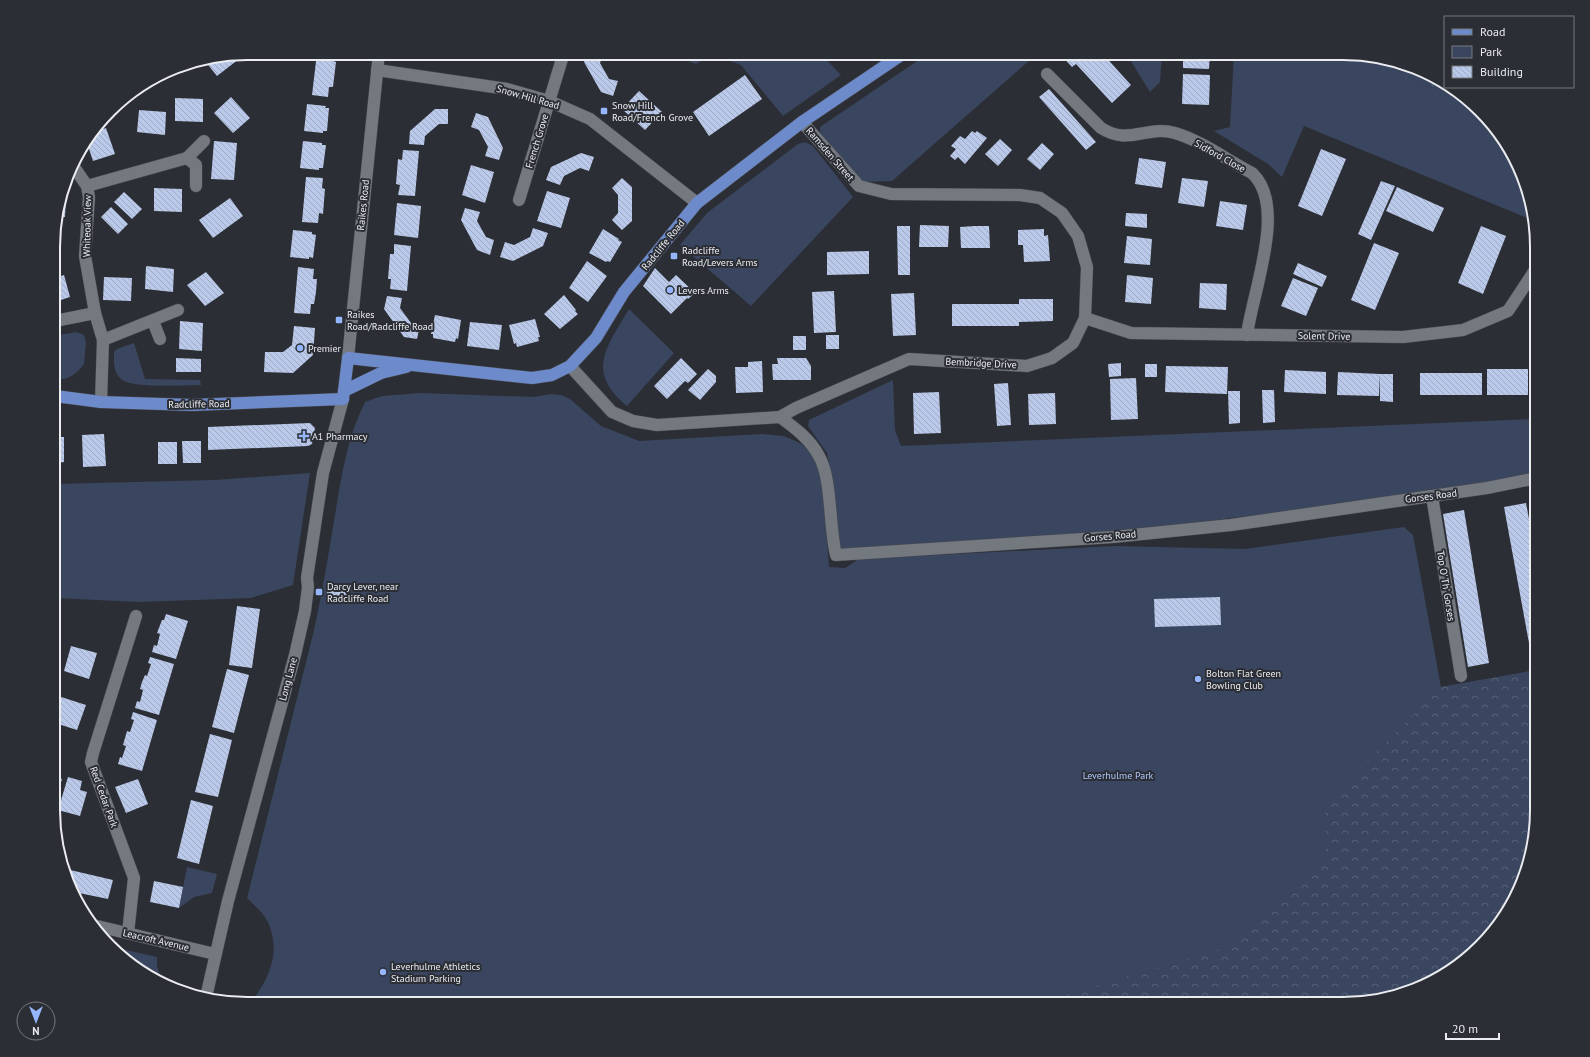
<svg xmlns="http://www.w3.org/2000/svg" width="1590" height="1057" font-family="'PT Sans',sans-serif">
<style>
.green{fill:#3a465f}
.forest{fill:url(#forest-crowns)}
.building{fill:url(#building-back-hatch)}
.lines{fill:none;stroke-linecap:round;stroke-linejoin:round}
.minor-casing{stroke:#47494f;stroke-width:13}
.major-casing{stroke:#47494f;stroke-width:13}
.minor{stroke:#74787f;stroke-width:12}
.major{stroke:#6d8aca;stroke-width:12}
.poi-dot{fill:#95b6fd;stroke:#2b2e34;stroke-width:1.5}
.labels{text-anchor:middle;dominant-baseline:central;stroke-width:4;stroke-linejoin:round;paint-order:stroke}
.street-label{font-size:10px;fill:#eaecf0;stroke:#2b2e34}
.poi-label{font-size:10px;fill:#eaecf0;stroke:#2b2e34;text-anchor:start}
.park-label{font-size:10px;fill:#afc8fc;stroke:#2b2e34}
.rim{fill:none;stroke:#eaecf0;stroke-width:2}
</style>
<defs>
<pattern id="forest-crowns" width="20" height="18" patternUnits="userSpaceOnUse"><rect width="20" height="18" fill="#3a465f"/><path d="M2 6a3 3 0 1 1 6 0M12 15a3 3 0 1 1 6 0" fill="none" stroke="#576176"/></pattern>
<pattern id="building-back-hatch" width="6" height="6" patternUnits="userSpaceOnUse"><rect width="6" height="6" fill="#bac9e9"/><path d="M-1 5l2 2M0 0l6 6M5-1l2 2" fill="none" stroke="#9da8c1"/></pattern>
</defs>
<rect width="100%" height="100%" fill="#2b2e34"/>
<g class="green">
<path d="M668 53H820L841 75 783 116 741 65 711 54 696 64Z"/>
<path d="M929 53H1038L892 181 862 182 820 133V127Z"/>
<path d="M1126 53H1162L1160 82 1150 92Z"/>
<path d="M1234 53H1343L1375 58 1424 85 1462 97 1511 150 1532 220 1304 126 1282 177 1268 164 1214 131 1230 127Z"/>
<path d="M805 142 813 146 853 197 751 306 680 245 707 213 798 144Z"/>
<path d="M629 309 674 353 627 406C585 371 607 347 629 309Z"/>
<path d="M76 332 84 335 86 343 84 364C76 374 68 381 55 379V336Z"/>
<path d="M134 343 145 379 200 380 201 385C184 385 132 389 121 379 113 372 114 362 114 352L117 349Z"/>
<path d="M893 380 895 430 901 446 1531 419 1537 450V478L1407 499 1231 518 1113 537 839 549 833 482 827 453 808 426 809 420Z"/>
<path d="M420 393 534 397 551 394 561 395 570 399 601 426 639 441 762 434 784 436 802 444 816 459 823 483 829 567 845 568 859 559 1113 546 1245 549 1404 527 1413 535 1441 687 1537 670V822L1527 872 1504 918 1440 978 1355 1004H249C268 982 280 956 270 927 266 915 255 906 247 898L314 630C322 594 328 557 334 521 341 480 346 440 365 402L382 396Z"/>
<path d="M310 473 293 585 251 598 138 602 55 598V484L215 480Z"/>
<path d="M187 867 217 874 212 893 194 897 179 908Z"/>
<path d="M117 948 157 957V966L162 982 139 971Z"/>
</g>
<g class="forest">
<path d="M1375 58 1405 63 1445 83V87H1452L1462 97 1424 85Z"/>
<path d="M1537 670V822L1527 872 1504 918 1440 978 1355 1004H1035L1239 943 1326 859 1325 804 1441 687Z"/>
</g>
<g class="building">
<path d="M317 53H334L333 61 336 62 333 87H329L328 97 312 95Z"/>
<path d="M456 53H488L487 59 456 55Z"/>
<path d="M497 53H526L508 61 496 57Z"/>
<path d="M587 53 603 54 600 63 609 79 618 81 613 96 601 92 584 62Z"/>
<path d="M1059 53H1102L1131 85 1112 103 1076 64 1072 67Z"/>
<path d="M1183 53H1210L1209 69 1183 68Z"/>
<path d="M236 55 239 59 217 76 205 61Z"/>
<path d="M1183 74 1210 75 1209 105 1182 104Z"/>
<path d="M745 75 762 99 709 136 693 112Z"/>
<path d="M1049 89 1096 142 1086 150 1039 97Z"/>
<path d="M639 91 662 112 645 130 622 109Z"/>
<path d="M231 97 250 118 233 133 214 113Z"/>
<path d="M175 98 203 99V122L175 121Z"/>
<path d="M307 104 326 106 325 108H329L327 131H323V133L304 131Z"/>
<path d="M435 109H448V124H439L425 136 424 145 409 144 410 131Z"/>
<path d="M139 110 166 112 165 135 137 132Z"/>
<path d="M476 113 488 117 503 148 499 160 485 156 488 147 479 130 471 127Z"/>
<path d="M106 128 115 154 93 161 87 143 97 131Z"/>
<path d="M972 131 975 133 977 131 987 138 965 164 958 157 955 160 950 156 956 149 951 146 960 136 965 139Z"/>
<path d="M1000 139 1012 150 998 166 985 154Z"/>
<path d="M214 141 237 143 234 180 211 179Z"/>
<path d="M303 141 322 143V145H326L323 168H319V170L300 168Z"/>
<path d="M1042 143 1054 154 1040 170 1027 159Z"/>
<path d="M1321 149 1346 159 1322 216 1298 206Z"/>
<path d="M403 150 419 151 415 196 398 195 400 185 396 184 398 159 402 160Z"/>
<path d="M581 153 594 157 589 171 580 168 564 176 560 185 546 180 551 167Z"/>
<path d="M1139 158 1166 162 1162 188 1135 184Z"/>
<path d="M471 165 494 172 485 203 462 195Z"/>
<path d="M306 177 323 178 322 188 325 189 324 201 323 214 319 213 318 223 302 222Z"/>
<path d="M622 178 632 187V221L622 230 612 220 618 213V195L612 188Z"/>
<path d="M1182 178 1208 181 1204 207 1178 203Z"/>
<path d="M1381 181 1395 186 1371 240 1358 234Z"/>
<path d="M1397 187 1444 208 1433 232 1386 211Z"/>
<path d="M154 188 182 189V212L154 211Z"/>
<path d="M547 191 570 198 561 228 537 221Z"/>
<path d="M124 192 142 209 132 219 114 202Z"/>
<path d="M63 194H66L65 217 56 216Z"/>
<path d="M230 198 243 216 213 238 199 220Z"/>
<path d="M1220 201 1247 205 1243 230 1216 226Z"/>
<path d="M397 203 421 206 418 238 394 235Z"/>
<path d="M111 207 128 224 118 234 101 217Z"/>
<path d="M465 208 480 212 477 221 486 237 494 240 490 255 477 250 461 220Z"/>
<path d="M1126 213 1147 214V228L1125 226Z"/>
<path d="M920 225 949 226 948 247H919Z"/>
<path d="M897 226H910V275H898Z"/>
<path d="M975 226H989L990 248H961L960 227Z"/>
<path d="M1481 226 1506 236 1483 294 1458 283Z"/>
<path d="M533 228 548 233 543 246 513 261 500 257 505 242 514 245 530 237Z"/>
<path d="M603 229 619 239 618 240 622 242 610 262 607 261 606 262 589 253Z"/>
<path d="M1044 229V236L1048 235 1050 261 1024 262 1023 245H1018V230Z"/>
<path d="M293 230 312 232V234L316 235 313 258 309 257V259L290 257Z"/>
<path d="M1127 236 1152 239 1150 265 1124 263Z"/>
<path d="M1374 243 1399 253 1375 310 1351 300Z"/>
<path d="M394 244 411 246 407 291 390 289 391 279H388L390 254H394Z"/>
<path d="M869 251V274L827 275V252Z"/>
<path d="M587 261 607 276 588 302 569 288Z"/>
<path d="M1298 263 1327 276 1322 287 1293 274Z"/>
<path d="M146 266 174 269 173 292 145 289Z"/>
<path d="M298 267 314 269 313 279H317L316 292 314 304H311L310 314 294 313Z"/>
<path d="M655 268 669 282 676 275 695 293 688 299 687 298 671 314 643 286Z"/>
<path d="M206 272 224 293 205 306 187 285Z"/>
<path d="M64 275 70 297 55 302V278Z"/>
<path d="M1127 275 1153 278 1151 304 1125 302Z"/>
<path d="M104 277 132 278 131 301 103 300Z"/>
<path d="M1293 278 1318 288 1306 316 1281 306Z"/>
<path d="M1200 283 1227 284 1226 310 1199 308Z"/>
<path d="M834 291 836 332 814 333 812 292Z"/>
<path d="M914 293 916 335 893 336 891 294Z"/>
<path d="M564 295 576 310 575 311 578 314 560 329 544 314Z"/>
<path d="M387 296 402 298 400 308 411 323 420 325 417 339 404 337 384 309Z"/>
<path d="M1019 299H1053V321L1019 322V326H952V304H1019Z"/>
<path d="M435 315 461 320 458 339 456 338 455 342 433 338V334H431Z"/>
<path d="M535 319 540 337H538L539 341 517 347 516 343 514 344 509 325Z"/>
<path d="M180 321 203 323 202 351 179 349Z"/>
<path d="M470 322 502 325 499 350 467 346Z"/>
<path d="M294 326 315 328 313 355 293 373 264 372 265 352H283L292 345Z"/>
<rect x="826" y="335" width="13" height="14"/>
<rect x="793" y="336" width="13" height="14"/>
<path d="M176 358 201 359V372H176Z"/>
<path d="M681 358 697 374 688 383 685 381 667 399 654 386Z"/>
<path d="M777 358H806L811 366V380H773L772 364H778Z"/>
<path d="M762 361 763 392 736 393 735 367H748V362Z"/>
<path d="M1121 363V376L1109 377 1108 364Z"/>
<rect x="1145" y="364" width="12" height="13"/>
<path d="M1166 366 1228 367 1227 394 1165 392Z"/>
<path d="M708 369 716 376V382L700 400 688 390Z"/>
<rect x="1487" y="369" width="41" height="26"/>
<path d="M1285 370 1326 372V394L1284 392Z"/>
<path d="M1338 372 1380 374 1379 396 1337 395Z"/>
<rect x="1420" y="373" width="62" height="22"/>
<path d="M1380 374H1393V402L1380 401Z"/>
<path d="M1136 378 1138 419 1111 420 1110 379Z"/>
<path d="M1008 383 1011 425 997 426 994 384Z"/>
<path d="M1262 390H1274L1275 422 1263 423Z"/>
<path d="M1228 391H1240V423L1229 424Z"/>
<path d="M939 392 941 433 914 434 913 393Z"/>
<path d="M1055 393 1056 424 1029 425 1028 394Z"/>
<path d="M310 423 315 428 312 444 308 446 208 450V427Z"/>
<path d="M104 434 106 466 83 467 82 435Z"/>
<path d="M55 437H64V462L55 463Z"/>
<path d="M182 441H201V463H183Z"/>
<rect x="158" y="442" width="19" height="22"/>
<path d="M1526 503 1537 561V653L1531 654 1504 507Z"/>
<path d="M1464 510 1489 663 1468 667 1443 514Z"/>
<path d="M346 588 347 602 328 603 327 590Z"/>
<path d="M1220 597 1221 625 1155 627 1154 599Z"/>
<path d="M237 606 260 609 252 668 229 665Z"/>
<path d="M166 614 188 621 176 659 152 652 154 645 157 646 160 634 157 633 162 620H164Z"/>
<path d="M71 646 97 653 89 679 64 671Z"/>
<path d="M150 657 174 664 159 715 135 708 137 701 140 702 143 690 140 689 142 682 145 675 147 676 151 664 148 663Z"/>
<path d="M227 669 249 675 234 733 212 727Z"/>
<path d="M55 695 86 705 77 730 55 723Z"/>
<path d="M133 712 157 720 142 771 118 764 120 757 122 758 126 746 123 745 127 731 130 732 134 720 131 719Z"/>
<path d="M210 734 232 740 218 797 195 792Z"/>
<path d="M55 777 62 779 55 803Z"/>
<path d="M68 777 82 781 80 790 87 792 80 816 58 810Z"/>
<path d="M138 779 148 804 126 813 115 787Z"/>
<path d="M191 800 213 806 199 864 177 858Z"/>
<path d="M66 869 113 880 108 899 74 892Z"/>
<path d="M154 881 183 887 179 908 150 902Z"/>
</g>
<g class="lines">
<g class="minor-casing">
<g id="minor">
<path d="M377 70 507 89 549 101 590 119 697 203"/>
<path d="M1047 74 1101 128C1130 146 1145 125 1175 133 1202 141 1227 160 1252 173 1288 206 1252 293 1247 335"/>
<path d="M187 158 196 165V186"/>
<path d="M72 164 87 186 89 197 85 256 95 313 103 340 101 402"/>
<path d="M87 186 187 158 204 141"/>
<path d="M519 200 562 59"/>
<path d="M1085 318 1131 333 1403 337 1463 330 1508 311 1537 267"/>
<path d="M55 321 95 313"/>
<path d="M153 321 160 339"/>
<path d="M103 340 178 310"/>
<path d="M348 358 379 53"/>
<path d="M570 366 612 412 633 421 657 425 780 417 796 408 909 359 1027 366 1052 358 1073 343 1085 318 1087 267 1078 236 1062 213 1040 198 1020 195 891 194 859 186 802 122"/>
<path d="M780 417C795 428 810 439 819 456 832 478 829 527 836 555L1113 537 1231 525 1487 488 1537 478"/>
<path d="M1432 496 1461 676"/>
<path d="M97 926 215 954"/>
<path d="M128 933 134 878 91 762 93 753 136 616"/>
<path d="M206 997 228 901 295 655 305 611 308 587 307 578 323 473 343 399"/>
</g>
</g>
<g class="major-casing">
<g id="major">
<path d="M344 391 381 373 406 367"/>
<path d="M55 396 101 402 192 405 343 399 348 358 532 378 552 375 570 366 596 338 624 292 697 203 802 122 904 53"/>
</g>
</g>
<use href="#minor" class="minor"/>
<use href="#major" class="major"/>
</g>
<g class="poi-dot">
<rect x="600" y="107" width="8" height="8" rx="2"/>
<rect x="670" y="252" width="8" height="8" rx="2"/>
<circle cx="670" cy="290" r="4"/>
<rect x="335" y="316" width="8" height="8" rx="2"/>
<circle cx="300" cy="348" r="4"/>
<path d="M302 430h4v4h4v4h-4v4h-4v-4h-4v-4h4z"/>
<rect x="315" y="588" width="8" height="8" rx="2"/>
<circle cx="1198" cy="679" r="4"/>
<circle cx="383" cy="972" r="4"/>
</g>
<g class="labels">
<g class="street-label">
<text transform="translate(528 97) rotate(16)">Snow Hill Road</text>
<text transform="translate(537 141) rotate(-73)">French Grove</text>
<text transform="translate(830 154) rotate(49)">Ramsden Street</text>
<text transform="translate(1220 156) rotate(29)">Sidford Close</text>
<text transform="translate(363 205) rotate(-84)">Raikes Road</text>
<text transform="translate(87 226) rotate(-89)">Whiteoak View</text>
<text transform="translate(663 245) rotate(-51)">Radcliffe Road</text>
<text transform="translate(1324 336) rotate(1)">Solent Drive</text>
<text transform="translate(981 363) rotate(3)">Bembridge Drive</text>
<text transform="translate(199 404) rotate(-1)">Radcliffe Road</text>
<text transform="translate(1431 496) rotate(-7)">Gorses Road</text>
<text transform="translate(1110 536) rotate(-5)">Gorses Road</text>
<text transform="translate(1446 586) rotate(81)">Top O' Th' Gorses</text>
<text transform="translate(288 679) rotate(-75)">Long Lane</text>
<text transform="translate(104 797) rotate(70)">Red Cedar Park</text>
<text transform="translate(156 940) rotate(13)">Leacroft Avenue</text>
</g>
<g class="poi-label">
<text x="612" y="105">Snow Hill<tspan x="612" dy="12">Road/French Grove</tspan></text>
<text x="682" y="250">Radcliffe<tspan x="682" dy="12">Road/Levers Arms</tspan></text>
<text x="678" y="290">Levers Arms</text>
<text x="347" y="314">Raikes<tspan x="347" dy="12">Road/Radcliffe Road</tspan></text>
<text x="308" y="348">Premier</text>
<text x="312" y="436">A1 Pharmacy</text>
<text x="327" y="586">Darcy Lever, near<tspan x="327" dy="12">Radcliffe Road</tspan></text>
<text x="1206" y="673">Bolton Flat Green<tspan x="1206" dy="12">Bowling Club</tspan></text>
<text x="391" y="966">Leverhulme Athletics<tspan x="391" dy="12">Stadium Parking</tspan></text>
</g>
<g class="park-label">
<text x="1118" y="775">Leverhulme Park</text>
</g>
</g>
<path d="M0 0H1590V1057H0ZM247 60H1343A187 187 0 0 1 1530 247V810A187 187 0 0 1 1343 997H247A187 187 0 0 1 60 810V247A187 187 0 0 1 247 60Z" fill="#2b2e34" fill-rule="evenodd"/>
<path class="rim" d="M247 60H1343A187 187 0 0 1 1530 247V810A187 187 0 0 1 1343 997H247A187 187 0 0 1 60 810V247A187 187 0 0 1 247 60Z"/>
<rect x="1444" y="16" width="130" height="72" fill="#2b2e34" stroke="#777a7f"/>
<rect x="1452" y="29" width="20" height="6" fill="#6d8aca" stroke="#777a7f"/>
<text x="1480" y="36" font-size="12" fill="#eaecf0">Road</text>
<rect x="1452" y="46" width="20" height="12" fill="#3a465f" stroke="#777a7f"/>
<text x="1480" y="56" font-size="12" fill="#eaecf0">Park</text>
<rect x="1452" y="66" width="20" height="12" fill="url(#building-back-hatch)" stroke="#777a7f"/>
<text x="1480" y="76" font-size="12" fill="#eaecf0">Building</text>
<g transform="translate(36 1021) rotate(180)"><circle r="19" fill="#2b2e34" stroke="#777a7f"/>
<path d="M0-3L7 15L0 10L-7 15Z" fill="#95b6fd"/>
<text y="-6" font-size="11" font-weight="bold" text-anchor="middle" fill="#eaecf0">N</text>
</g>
<path d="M1446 1033v6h53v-6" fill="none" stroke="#eaecf0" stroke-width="2"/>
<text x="1452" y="1033" font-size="12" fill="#eaecf0" stroke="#2b2e34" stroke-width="3" paint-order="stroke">20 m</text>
</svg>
